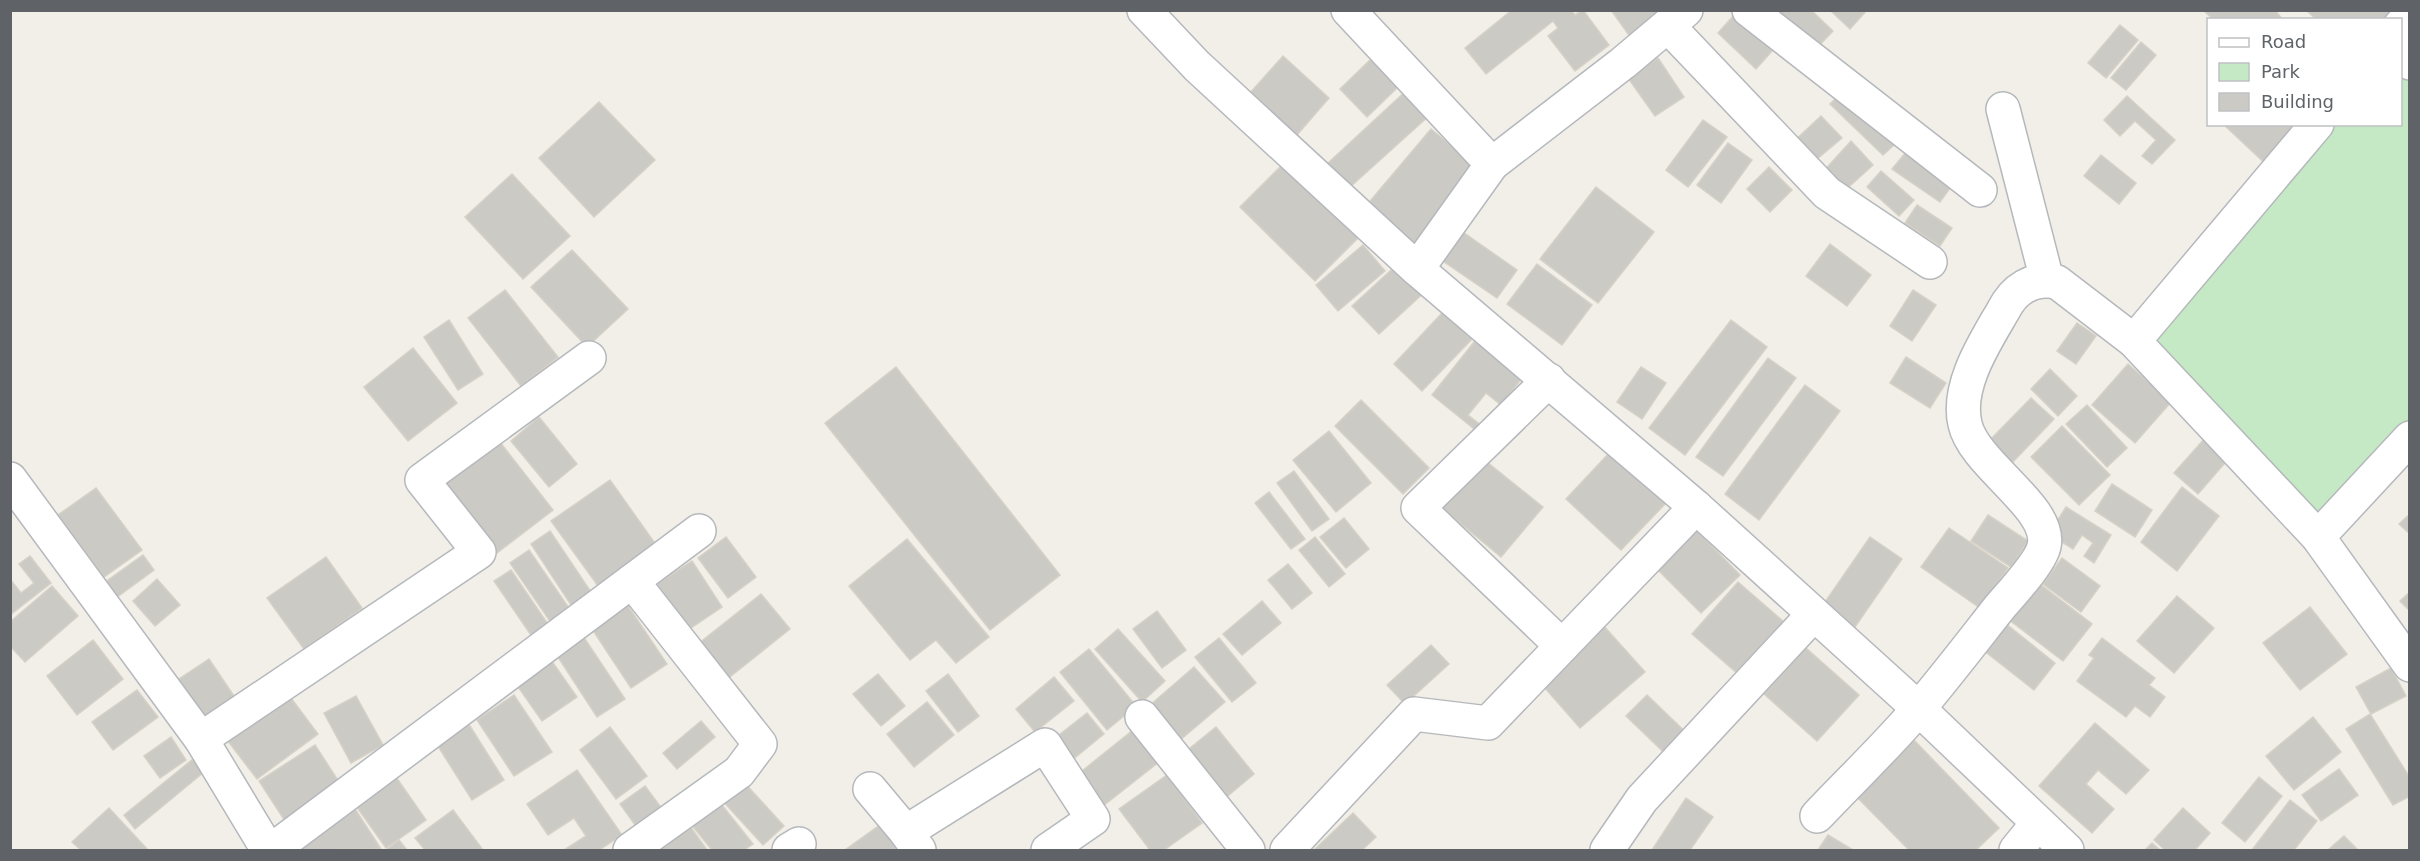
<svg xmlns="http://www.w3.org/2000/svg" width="2420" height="861" font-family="'DejaVu Sans',sans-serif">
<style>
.green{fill:#c5e8c5}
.building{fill:#cccac5;stroke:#d6d1c6;stroke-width:1.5}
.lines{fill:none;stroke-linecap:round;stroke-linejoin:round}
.minor-casing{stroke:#b5b8bc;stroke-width:36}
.minor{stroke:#fff;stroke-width:33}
</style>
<rect width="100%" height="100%" fill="#f1efe8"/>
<path class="green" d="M2401 54 2410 63 2409 431 2320 525 2142 340 2319 125 2400 124Z"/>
<g class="building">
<path d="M1512 10H1571L1575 15 1583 10 1609 45 1575 71 1548 36 1558 28 1553 21 1486 74 1465 48Z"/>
<path d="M1611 10H1656L1661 17 1631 38Z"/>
<path d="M1769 10H1811L1833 31 1813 52Z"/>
<path d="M1830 10H1867L1850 29Z"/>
<path d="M2275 10 2283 20H2214L2204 11Z"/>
<path d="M2306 10H2397L2389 20H2317Z"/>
<path d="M1734 15 1772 51 1756 69 1718 33Z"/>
<path d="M2120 25 2138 40 2106 78 2088 63Z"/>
<path d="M2141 42 2156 55 2126 90 2111 78Z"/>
<path d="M1283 56 1329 98 1297 135 1250 93Z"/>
<path d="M1658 58 1684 97 1655 116 1628 78Z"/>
<path d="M1371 59 1398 87 1367 117 1340 89Z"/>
<path d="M1846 88 1905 135 1883 155 1830 104Z"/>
<path d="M1408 89 1431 114 1349 188 1327 164Z"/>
<path d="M2127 96 2175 140 2152 164 2142 156 2156 140 2135 121 2120 136 2104 120Z"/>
<path d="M599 102 655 160 594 217 539 158Z"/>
<path d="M1821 116 1842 138 1810 165 1790 145Z"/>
<path d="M1703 120 1727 137 1688 187 1666 170Z"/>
<path d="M2223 124H2295L2269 167Z"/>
<path d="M1431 129 1478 168 1414 245 1366 206Z"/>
<path d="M1851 141 1873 165 1842 193 1821 174Z"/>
<path d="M1728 143 1752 160 1721 203 1697 185Z"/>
<path d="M1911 146 1956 180 1940 202 1892 169Z"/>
<path d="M2101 155 2136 183 2119 204 2084 176Z"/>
<path d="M1290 157 1365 231 1315 281 1240 207Z"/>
<path d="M1769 167 1792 190 1770 212 1747 189Z"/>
<path d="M1881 171 1914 200 1899 216 1867 187Z"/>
<path d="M512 174 570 236 523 279 465 217Z"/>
<path d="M1596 187 1654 232 1598 303 1540 259Z"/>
<path d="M1917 205 1952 228 1940 246 1905 223Z"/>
<path d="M1460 230 1517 270 1497 298 1440 259Z"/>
<path d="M1830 244 1871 275 1847 306 1806 276Z"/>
<path d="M1363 245 1385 271 1338 311 1316 285Z"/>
<path d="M572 250 628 309 587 347 531 287Z"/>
<path d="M1402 260 1428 289 1379 334 1352 306Z"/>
<path d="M1537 264 1592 305 1562 345 1507 304Z"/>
<path d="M505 290 558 357 521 386 468 318Z"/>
<path d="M1913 290 1936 305 1912 341 1890 326Z"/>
<path d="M1443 312 1472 339 1422 391 1394 364Z"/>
<path d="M449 320 483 374 458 390 424 337Z"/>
<path d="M1731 320 1767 347 1685 455 1649 428Z"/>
<path d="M2077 323 2096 336 2076 364 2057 351Z"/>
<path d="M1478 337 1525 374 1501 405 1486 393 1468 415 1483 427 1479 433 1432 395Z"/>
<path d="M413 348 457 403 408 441 364 387Z"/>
<path d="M1906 357 1946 383 1930 408 1890 383Z"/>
<path d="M1768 358 1796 378 1723 476 1696 457Z"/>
<path d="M2128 364 2171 402 2135 443 2092 405Z"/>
<path d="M896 367 1060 575 990 630 825 423Z"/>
<path d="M1641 367 1666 383 1642 419 1617 402Z"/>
<path d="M2050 369 2077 396 2058 416 2031 389Z"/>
<path d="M1805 385 1840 411 1759 520 1725 494Z"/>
<path d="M2031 398 2054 419 2012 463 1989 441Z"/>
<path d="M1361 400 1429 468 1403 494 1335 426Z"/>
<path d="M2087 405 2127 448 2107 467 2066 424Z"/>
<path d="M539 417 577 464 549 487 511 441Z"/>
<path d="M2062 426 2110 475 2079 505 2031 457Z"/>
<path d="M1329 431 1371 483 1336 512 1293 460Z"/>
<path d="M496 437 553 510 497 553 440 479Z"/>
<path d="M2206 437 2230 457 2198 494 2174 473Z"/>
<path d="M1611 451 1666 503 1621 550 1566 499Z"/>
<path d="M1477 454 1543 507 1501 557 1436 503Z"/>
<path d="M1294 471 1329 519 1312 531 1277 483Z"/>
<path d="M610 480 659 549 601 590 551 521Z"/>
<path d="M2112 484 2152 510 2135 537 2095 511Z"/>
<path d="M2182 487 2219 516 2177 571 2141 542Z"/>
<path d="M96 488 142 550 104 577 58 515Z"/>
<path d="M1269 492 1305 539 1291 549 1255 503Z"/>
<path d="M2066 507 2111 535 2094 563 2084 556 2093 543 2082 535 2073 549 2049 534Z"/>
<path d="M2410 514V534L2399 524Z"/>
<path d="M1988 515 2028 541 2011 567 1971 541Z"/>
<path d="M1344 518 1369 549 1346 568 1320 537Z"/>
<path d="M1694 528 1740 575 1701 613 1655 567Z"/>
<path d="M1949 528 2008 568 1980 608 1921 567Z"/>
<path d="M550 531 595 598 575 611 531 544Z"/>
<path d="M726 537 756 577 728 598 698 558Z"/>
<path d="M1315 537 1345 574 1329 587 1299 550Z"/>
<path d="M1870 537 1902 559 1855 627 1823 605Z"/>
<path d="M907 539 989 637 956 663 936 640 910 660 849 586Z"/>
<path d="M529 550 573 614 554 627 510 563Z"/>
<path d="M143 555 154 570 109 603 97 588Z"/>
<path d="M30 556 51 583 10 615V579L21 593 34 583 19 564Z"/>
<path d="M326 557 362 608 304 649 267 598Z"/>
<path d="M2062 558 2100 586 2081 612 2043 584Z"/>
<path d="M692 561 722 607 688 630 657 584Z"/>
<path d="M1288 564 1312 593 1292 609 1268 580Z"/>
<path d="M511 570 552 630 535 641 494 581Z"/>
<path d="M157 579 180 605 155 626 133 601Z"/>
<path d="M2036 581 2092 624 2063 661 2008 619Z"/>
<path d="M1738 582 1791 628 1746 681 1692 634Z"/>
<path d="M52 586 78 616 25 662 10 646V622Z"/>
<path d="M2410 592V611L2400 601Z"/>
<path d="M761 594 790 629 721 684 693 648Z"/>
<path d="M2177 596 2214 628 2174 673 2137 641Z"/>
<path d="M1262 601 1281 623 1242 655 1223 634Z"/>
<path d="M628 606 667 664 631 688 592 629Z"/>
<path d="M2310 607 2347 654 2300 690 2263 643Z"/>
<path d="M1157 611 1186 650 1162 668 1133 629Z"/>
<path d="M2005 623 2055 663 2034 690 1983 650Z"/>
<path d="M1602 624 1645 672 1580 728 1538 680Z"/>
<path d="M1118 629 1165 681 1142 702 1095 649Z"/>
<path d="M581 633 625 699 597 717 554 651Z"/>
<path d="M1219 638 1256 683 1232 702 1195 657Z"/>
<path d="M2102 638 2155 678 2149 685 2165 697 2150 717 2135 706 2126 717 2077 681 2094 658 2089 655Z"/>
<path d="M93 640 123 679 77 715 47 676Z"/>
<path d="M1431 645 1449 664 1405 704 1387 685Z"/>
<path d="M1806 648 1859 695 1817 741 1764 694Z"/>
<path d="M1089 649 1136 706 1107 730 1060 672Z"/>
<path d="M209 659 236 699 200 724 173 683Z"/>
<path d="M551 660 577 697 542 721 516 684Z"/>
<path d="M1194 667 1225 702 1179 741 1149 706Z"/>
<path d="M2391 668 2406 696 2371 714 2356 687Z"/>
<path d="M878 674 905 706 881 726 853 694Z"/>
<path d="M948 674 979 716 958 732 926 691Z"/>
<path d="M1054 677 1074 701 1035 732 1016 709Z"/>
<path d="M137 690 158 717 113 750 92 722Z"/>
<path d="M285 690 318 734 257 779 224 736Z"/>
<path d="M514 695 552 752 514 776 477 720Z"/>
<path d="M1647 695 1699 745 1678 766 1626 716Z"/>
<path d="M356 696 383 745 351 763 324 713Z"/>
<path d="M927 702 954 735 914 767 887 734Z"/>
<path d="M1087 713 1104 734 1066 765 1049 743Z"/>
<path d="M2370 714 2410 778V796L2393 805 2346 729Z"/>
<path d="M2313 717 2341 752 2294 790 2266 756Z"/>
<path d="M701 721 715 737 677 769 663 753Z"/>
<path d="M468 723 504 780 472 800 436 743Z"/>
<path d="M2095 723 2149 770 2126 794 2098 770 2086 784 2114 809 2092 833 2039 786Z"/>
<path d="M1138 726 1164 758 1103 806 1077 775Z"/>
<path d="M610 727 647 776 616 799 580 750Z"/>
<path d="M1216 727 1254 774 1223 800 1185 752Z"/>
<path d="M1909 735 1999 828 1976 850H1909L1851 791Z"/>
<path d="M171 737 186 760 160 778 144 756Z"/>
<path d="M315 745 341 785 285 821 259 781Z"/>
<path d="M193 759 204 772 135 829 124 815Z"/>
<path d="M2339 769 2358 795 2321 821 2302 795Z"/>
<path d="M577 770 622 835 599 850H564L586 836 574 818 548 835 527 804Z"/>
<path d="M1167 775 1202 823 1164 850H1150L1119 809Z"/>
<path d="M396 777 426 820 386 848 356 806Z"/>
<path d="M2259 777 2282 796 2245 842 2222 823Z"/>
<path d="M742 780 784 826 763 845 721 799Z"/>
<path d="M645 786 663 810 638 829 620 804Z"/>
<path d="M714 795 753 844 744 850H712L686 818Z"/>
<path d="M1686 798 1713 817 1690 850H1652Z"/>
<path d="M2290 800 2317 821 2294 850H2252Z"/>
<path d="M109 808 148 850H81L72 842Z"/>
<path d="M2183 808 2210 833 2195 850H2165L2154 840Z"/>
<path d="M355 809 381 849 300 850 297 846Z"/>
<path d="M453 810 483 850H425L415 838Z"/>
<path d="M1353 813 1376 837 1362 850H1314Z"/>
<path d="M687 822 707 850H655Z"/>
<path d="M884 822 906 850H845Z"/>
<path d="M1828 835 1853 850H1818Z"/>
<path d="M2344 836 2358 850H2328Z"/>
<path d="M399 840 407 850H386Z"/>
<path d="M2152 843 2160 850H2145Z"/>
</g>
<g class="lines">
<g class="minor-casing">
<g id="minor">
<path d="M1144 10 1197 66 1417 269 1696 507 1919 709 2067 850"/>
<path d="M1348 10 1492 164 1417 269"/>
<path d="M1749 10 1980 190"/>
<path d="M1668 26 1827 193 1930 262"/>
<path d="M2400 26 2410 15"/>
<path d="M2400 54 2410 63"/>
<path d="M2003 109 2047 280"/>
<path d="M1492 164 1623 63 1686 10"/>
<path d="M2134 341 2317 124"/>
<path d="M1549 380 1418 508 1562 646"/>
<path d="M10 479 201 739 268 850"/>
<path d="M2318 537 2410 438"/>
<path d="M1142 717 1248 850"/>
<path d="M201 739 479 552 422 480 589 358"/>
<path d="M870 789 906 832"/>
<path d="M1817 816C1851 780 1888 745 1920 707 1947 675 1973 641 1999 608 2010 595 2041 562 2044 546 2053 508 1974 465 1965 424 1956 386 1985 342 2003 311 2014 289 2032 277 2057 282L2134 341 2318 537 2410 665"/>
<path d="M272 850 699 531"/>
<path d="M630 850 739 772 760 744 632 581"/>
<path d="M789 850 799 844"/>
<path d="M919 850 906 832 1045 745 1093 819 1048 850"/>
<path d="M1287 850 1414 714 1488 723 1696 507"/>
<path d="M1607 850 1642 799 1814 614"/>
<path d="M2016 850 2038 823"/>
</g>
</g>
<use href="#minor" class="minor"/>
</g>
<rect width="2420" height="861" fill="none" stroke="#5f6368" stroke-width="24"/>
<rect x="2207" y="18" width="195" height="108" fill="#ffffff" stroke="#bfc1c3" stroke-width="1.5"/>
<rect x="2219" y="38" width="30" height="9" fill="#ffffff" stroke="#bfc1c3" stroke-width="1.5"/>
<text x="2261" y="48" font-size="18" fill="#5f6368">Road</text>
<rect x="2219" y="63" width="30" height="18" fill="#c5e8c5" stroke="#bfc1c3" stroke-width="1.5"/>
<text x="2261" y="78" font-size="18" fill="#5f6368">Park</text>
<rect x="2219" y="93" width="30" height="18" fill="#cccac5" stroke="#bfc1c3" stroke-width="1.5"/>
<text x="2261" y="108" font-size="18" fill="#5f6368">Building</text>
</svg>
